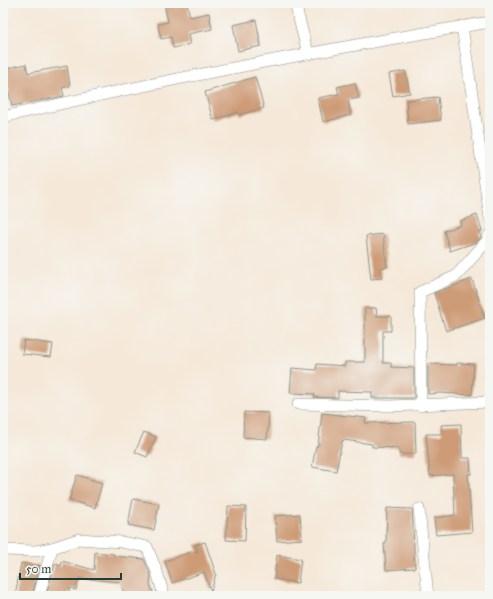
<svg xmlns="http://www.w3.org/2000/svg" width="493" height="599" font-family="'IM FELL Great Primer',serif">
<style>
.building{fill:#ce9b77}
.lines{fill:none;stroke-linecap:round;stroke-linejoin:round}
.minor-casing{stroke:#8a9286;stroke-width:12}
.minor{stroke:#fff;stroke-width:11}
</style>
<rect width="100%" height="100%" fill="#f6f6f2"/>
<filter id="ink" filterUnits="userSpaceOnUse"><feTurbulence type="fractalNoise" baseFrequency=".025" numOctaves="2"/><feDisplacementMap in="SourceGraphic" scale="8" xChannelSelector="R" yChannelSelector="G"/><feConvolveMatrix kernelMatrix="1 2 1 2 8 2 1 2 1" color-interpolation-filters="sRGB"/></filter>
<filter id="wash" filterUnits="userSpaceOnUse"><feTurbulence type="fractalNoise" baseFrequency=".012" numOctaves="4" result="noise"/><feDisplacementMap in="SourceGraphic" scale="16" xChannelSelector="R" yChannelSelector="G"/><feGaussianBlur stdDeviation="0.9" result="paint"/><feColorMatrix in="noise" values="0 0 0 0 0 0 0 0 0 0 0 0 0 0 0 0 0 1.4 0 .05"/><feComposite in="paint" operator="in"/></filter>
<g filter="url(#wash)">
<rect width="100%" height="100%" fill="#f5e8d8"/>
<g id="blocks">
<g class="building">
<path d="M164 3H187L190 17 209 13 212 29 188 34 190 44 173 48 171 37 161 39 158 24 168 22Z"/>
<path d="M256 20 261 46 238 51 233 25Z"/>
<path d="M26 64 28 73 67 66 70 86 62 88 64 96 12 106 4 69Z"/>
<path d="M405 71 410 93 393 96 389 74Z"/>
<path d="M255 77 264 108 239 115V112L213 120 205 92Z"/>
<path d="M355 83 359 98 348 100 351 115 323 122 318 98 339 94 337 87Z"/>
<path d="M438 97 441 120 408 124 406 100Z"/>
<path d="M477 215 482 231 479 232 481 237 477 242 450 251 444 231 461 225 460 221Z"/>
<path d="M383 234 387 267 380 268 382 278 371 279 366 236Z"/>
<path d="M472 279 485 318 446 331 434 293Z"/>
<path d="M365 308H376L377 316H391V331H383V363H391V367L414 368V398H372V392L338 391V398L314 397 315 394 290 393 292 368 316 370 317 364 345 366V362H365Z"/>
<path d="M24 340 53 344 51 357 22 354Z"/>
<path d="M457 363 474 364 472 395 440 393 428 394V364L457 365Z"/>
<path d="M244 412 269 413 267 439 243 437Z"/>
<path d="M322 413 366 418 365 423 415 422 416 454H399V448L372 447V444L344 440 343 441H342L336 471 312 467 316 446H318Z"/>
<path d="M461 424 462 458H470L471 474H468L472 532 436 535 434 518 455 515 453 474 430 476 426 434H442L441 425Z"/>
<path d="M144 432 156 437 147 457 135 452Z"/>
<path d="M77 475 102 483 95 508 69 500Z"/>
<path d="M133 499 159 504 154 530 128 525Z"/>
<path d="M228 506 246 507 245 541 226 540Z"/>
<path d="M387 508 412 509 415 568 386 570 384 543H386Z"/>
<path d="M300 514 302 539 277 541 275 516Z"/>
<path d="M205 542 216 574 211 591 204 572 172 583 165 561 194 551 198 552 195 545Z"/>
<path d="M95 552 114 554V556L144 559 151 576 150 584 154 596H125L120 582 79 578 76 590 70 588 68 596H46L55 564 61 566 62 561 94 570Z"/>
<path d="M277 555 301 559 298 583 274 579Z"/>
<path d="M21 563 40 566 32 596H15Z"/>
</g>
</g>
</g>
<g filter="url(#ink)">
<use href="#blocks" fill-opacity="0" stroke="#8a9286" stroke-width="1"/>
<g class="lines">
<g class="minor-casing">
<g id="minor">
<path d="M295 3 308 54"/>
<path d="M462 26 490 218"/>
<path d="M3 117C164 79 327 49 490 22"/>
<path d="M298 404 390 406 490 402"/>
<path d="M421 406 420 292 456 276 487 241 490 234"/>
<path d="M419 509 428 596"/>
<path d="M3 550 36 551 52 548 79 539 121 542 147 547 157 572 164 596"/>
<path d="M39 596 52 548"/>
</g>
</g>
<use href="#minor" class="minor"/>
</g>
</g>
<rect width="493" height="599" fill="none" stroke="#f6f6f2" stroke-width="16"/>
<path d="M20 573v6h101v-6" fill="none" stroke="#1f3d34" stroke-width="2"/>
<text x="26" y="573" font-size="12" fill="#1f3d34" stroke="#f6f6f2" stroke-width="3" paint-order="stroke">50 m</text>
</svg>
